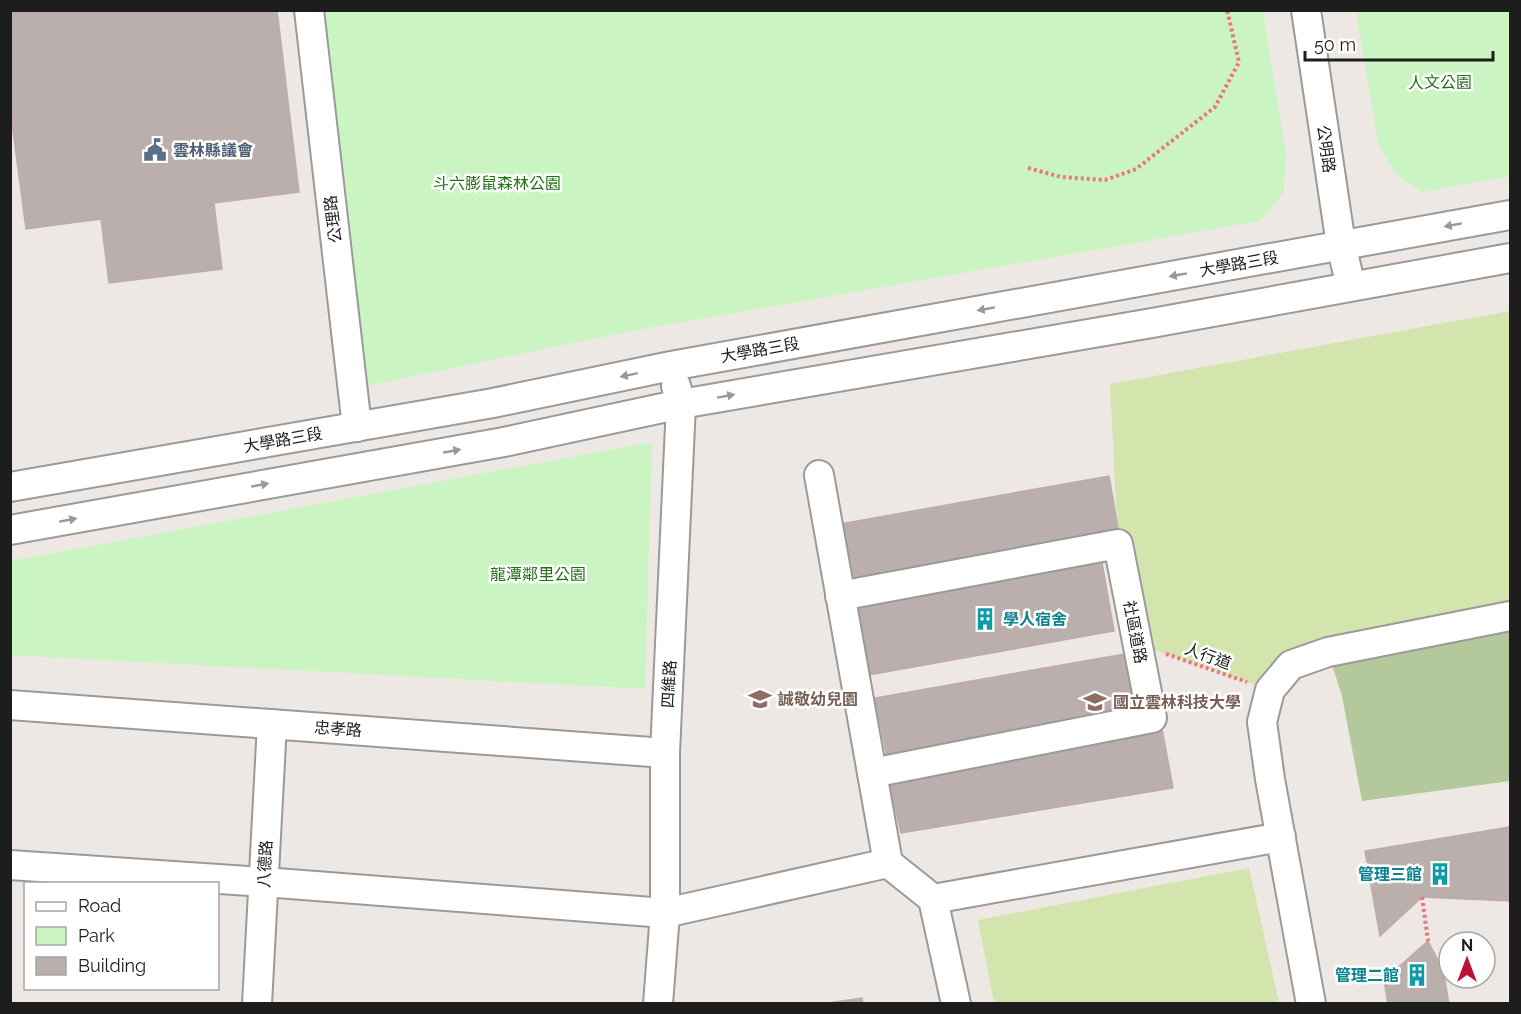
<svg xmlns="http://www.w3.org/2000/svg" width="1521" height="1014" font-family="Raleway,'Noto Sans TC',sans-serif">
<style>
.grass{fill:#d4e4ad}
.forest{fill:#b3c99b}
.park{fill:#cbf4c3}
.building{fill:#baafad;stroke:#bdaca7;stroke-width:1.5}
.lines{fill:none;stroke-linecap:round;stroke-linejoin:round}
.minor-casing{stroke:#9a9a9a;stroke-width:32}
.path{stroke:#ee7483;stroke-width:4;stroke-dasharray:3 3;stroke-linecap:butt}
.minor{stroke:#fff;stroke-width:28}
.oneway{fill:#999}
.labels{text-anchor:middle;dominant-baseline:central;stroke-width:5;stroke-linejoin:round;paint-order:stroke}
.park-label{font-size:16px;fill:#227114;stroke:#fff}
.street-label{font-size:16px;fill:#1d1d1d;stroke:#fff}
.service-label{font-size:16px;font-weight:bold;fill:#4e5e75;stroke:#fff;text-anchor:start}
.culture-label{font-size:16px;font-weight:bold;fill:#0d838f;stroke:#fff;text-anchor:end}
.education-label{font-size:16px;font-weight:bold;fill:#785e54;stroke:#fff;text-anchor:start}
</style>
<rect width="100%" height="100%" fill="#ede8e3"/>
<g class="grass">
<path d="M1510 311V616L1328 652 1270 690 1137 644 1118 544 1110 384Z"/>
<path d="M1249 868 1279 1003H994L978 920Z"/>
</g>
<path class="forest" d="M1510 616V781L1362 801 1342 696 1328 652Z"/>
<g class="park">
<path d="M303 11H1263L1286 154 1284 192 1260 221 637 330 341 391Z"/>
<path d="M1356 11H1510V176L1422 192 1395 173 1379 147Z"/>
<path d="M652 442 645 689 11 655V561Z"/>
</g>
<g class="building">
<path d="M10 10H277L299 192 214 203 222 269 109 283 101 219 26 229 10 108Z"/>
<path d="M1109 476 1119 534 850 582 840 524Z"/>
<path d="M1102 563 1114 631 869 675 857 607Z"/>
<path d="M1124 654 1135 713 887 758 875 698Z"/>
<path d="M1162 729 1173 788 901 833 888 779Z"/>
<path d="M1510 827V901L1422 897 1380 936 1365 851Z"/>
<path d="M1428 941 1443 970 1449 1004H1388L1384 980Z"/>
<path d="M862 998 863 1004H821Z"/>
</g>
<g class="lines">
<g class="minor-casing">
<g id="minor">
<path d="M309 10 357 427"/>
<path d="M1306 10 1341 245 1351 286"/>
<path d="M819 475 888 863"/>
<path d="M10 487 493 403 671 366 1510 215"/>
<path d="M10 530 504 442 681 404 1152 323 1510 258"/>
<path d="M840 596 1118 544 1152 718 872 773"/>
<path d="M10 705 665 753"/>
<path d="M10 865 264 882 665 913 888 863 933 899 1281 837"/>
<path d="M933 899 956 1004"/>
<path d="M257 1004 272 724"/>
<path d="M658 1004 665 913V753L681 404 676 386"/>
<path d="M1311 1004 1270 779 1262 722 1270 690 1291 665 1328 652 1510 616"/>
</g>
</g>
<g class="path">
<path d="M1028 168 1061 177 1105 180 1136 169 1215 107 1239 62 1227 10"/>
<path d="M1166 654 1247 682"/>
<path d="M1422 897 1428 941"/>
</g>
<use href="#minor" class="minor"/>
</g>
<defs><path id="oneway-solid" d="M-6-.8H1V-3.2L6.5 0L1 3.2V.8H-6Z" transform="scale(1.5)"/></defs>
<g class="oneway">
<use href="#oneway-solid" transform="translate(1453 225) rotate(170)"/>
<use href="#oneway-solid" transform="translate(1178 275) rotate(170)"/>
<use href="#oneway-solid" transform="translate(986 309) rotate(170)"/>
<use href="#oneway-solid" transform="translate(629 375) rotate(168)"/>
<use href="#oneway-solid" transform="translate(726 396) rotate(-10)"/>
<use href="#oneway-solid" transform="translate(452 451) rotate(-10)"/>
<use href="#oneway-solid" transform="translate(260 485) rotate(-10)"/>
<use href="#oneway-solid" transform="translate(68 520) rotate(-10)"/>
</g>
<defs>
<g id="civic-bare" transform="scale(1.8)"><path d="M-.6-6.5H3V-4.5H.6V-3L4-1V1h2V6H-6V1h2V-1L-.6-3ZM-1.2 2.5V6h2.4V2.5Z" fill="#5c6f8a" stroke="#fff" stroke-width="2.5" paint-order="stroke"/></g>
<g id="building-bare" transform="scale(1.8)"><path d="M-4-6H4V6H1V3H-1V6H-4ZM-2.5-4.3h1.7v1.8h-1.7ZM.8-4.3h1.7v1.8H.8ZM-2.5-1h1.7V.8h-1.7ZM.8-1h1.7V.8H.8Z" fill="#0f9aa8" stroke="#fff" stroke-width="2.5" paint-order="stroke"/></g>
<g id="school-bare" transform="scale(1.8)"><path d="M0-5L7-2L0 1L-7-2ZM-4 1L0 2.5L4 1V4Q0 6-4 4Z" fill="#8d6e63" stroke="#fff" stroke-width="2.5" paint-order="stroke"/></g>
<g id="university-bare" transform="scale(1.8)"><path d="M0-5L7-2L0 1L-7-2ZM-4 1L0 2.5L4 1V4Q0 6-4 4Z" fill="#8d6e63" stroke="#fff" stroke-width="2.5" paint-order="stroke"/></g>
</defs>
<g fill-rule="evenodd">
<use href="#civic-bare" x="155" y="150"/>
<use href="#building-bare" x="985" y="619"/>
<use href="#school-bare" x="760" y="699"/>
<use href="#university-bare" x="1095" y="702"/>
<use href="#building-bare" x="1440" y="874"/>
<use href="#building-bare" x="1417" y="975"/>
</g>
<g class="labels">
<g class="park-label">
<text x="1440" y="82">人文公園</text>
<text x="497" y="183">斗六膨鼠森林公園</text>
<text x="538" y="574">龍潭鄰里公園</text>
</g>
<g class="street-label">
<text transform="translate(1326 149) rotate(82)">公明路</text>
<text transform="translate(333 219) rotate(-97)">公理路</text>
<text transform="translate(1239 264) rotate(-10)">大學路三段</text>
<text transform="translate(760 350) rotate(-10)">大學路三段</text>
<text transform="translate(283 440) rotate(-10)">大學路三段</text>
<text transform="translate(1135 632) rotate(79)">社區道路</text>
<text transform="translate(1208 656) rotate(20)">人行道</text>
<text transform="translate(669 684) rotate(-87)">四維路</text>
<text transform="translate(338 729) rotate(4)">忠孝路</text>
<text transform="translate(265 864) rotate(-87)">八德路</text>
</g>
<g class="service-label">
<text x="173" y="150">雲林縣議會</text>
</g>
<g class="culture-label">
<text x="1003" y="619" text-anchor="start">學人宿舍</text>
<text x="1422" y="874">管理三館</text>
<text x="1399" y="975">管理二館</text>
</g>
<g class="education-label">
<text x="778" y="699">誠敬幼兒園</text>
<text x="1113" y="702">國立雲林科技大學</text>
</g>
</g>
<rect width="1521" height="1014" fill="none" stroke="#1d1d1d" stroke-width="24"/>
<rect x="24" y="882" width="195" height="108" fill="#ffffff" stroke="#a5a5a5" stroke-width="1.5"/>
<rect x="36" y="902" width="30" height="9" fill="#ffffff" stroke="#a5a5a5" stroke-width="1.5"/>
<text x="78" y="912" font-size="18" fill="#1d1d1d">Road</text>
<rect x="36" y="927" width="30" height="18" fill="#cbf4c3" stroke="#a5a5a5" stroke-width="1.5"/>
<text x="78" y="942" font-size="18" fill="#1d1d1d">Park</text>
<rect x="36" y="957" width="30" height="18" fill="#baafad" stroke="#a5a5a5" stroke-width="1.5"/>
<text x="78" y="972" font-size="18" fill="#1d1d1d">Building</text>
<g transform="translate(1467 960)"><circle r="28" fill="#ffffff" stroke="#a5a5a5" stroke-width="1.5"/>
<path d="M0-4.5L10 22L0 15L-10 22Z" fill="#b91137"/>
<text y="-9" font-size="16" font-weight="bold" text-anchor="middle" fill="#1d1d1d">N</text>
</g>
<path d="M1305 51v9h188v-9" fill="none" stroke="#1d1d1d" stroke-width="3"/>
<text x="1314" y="51" font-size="18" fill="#1d1d1d" stroke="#ffffff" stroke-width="4.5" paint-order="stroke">50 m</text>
</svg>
